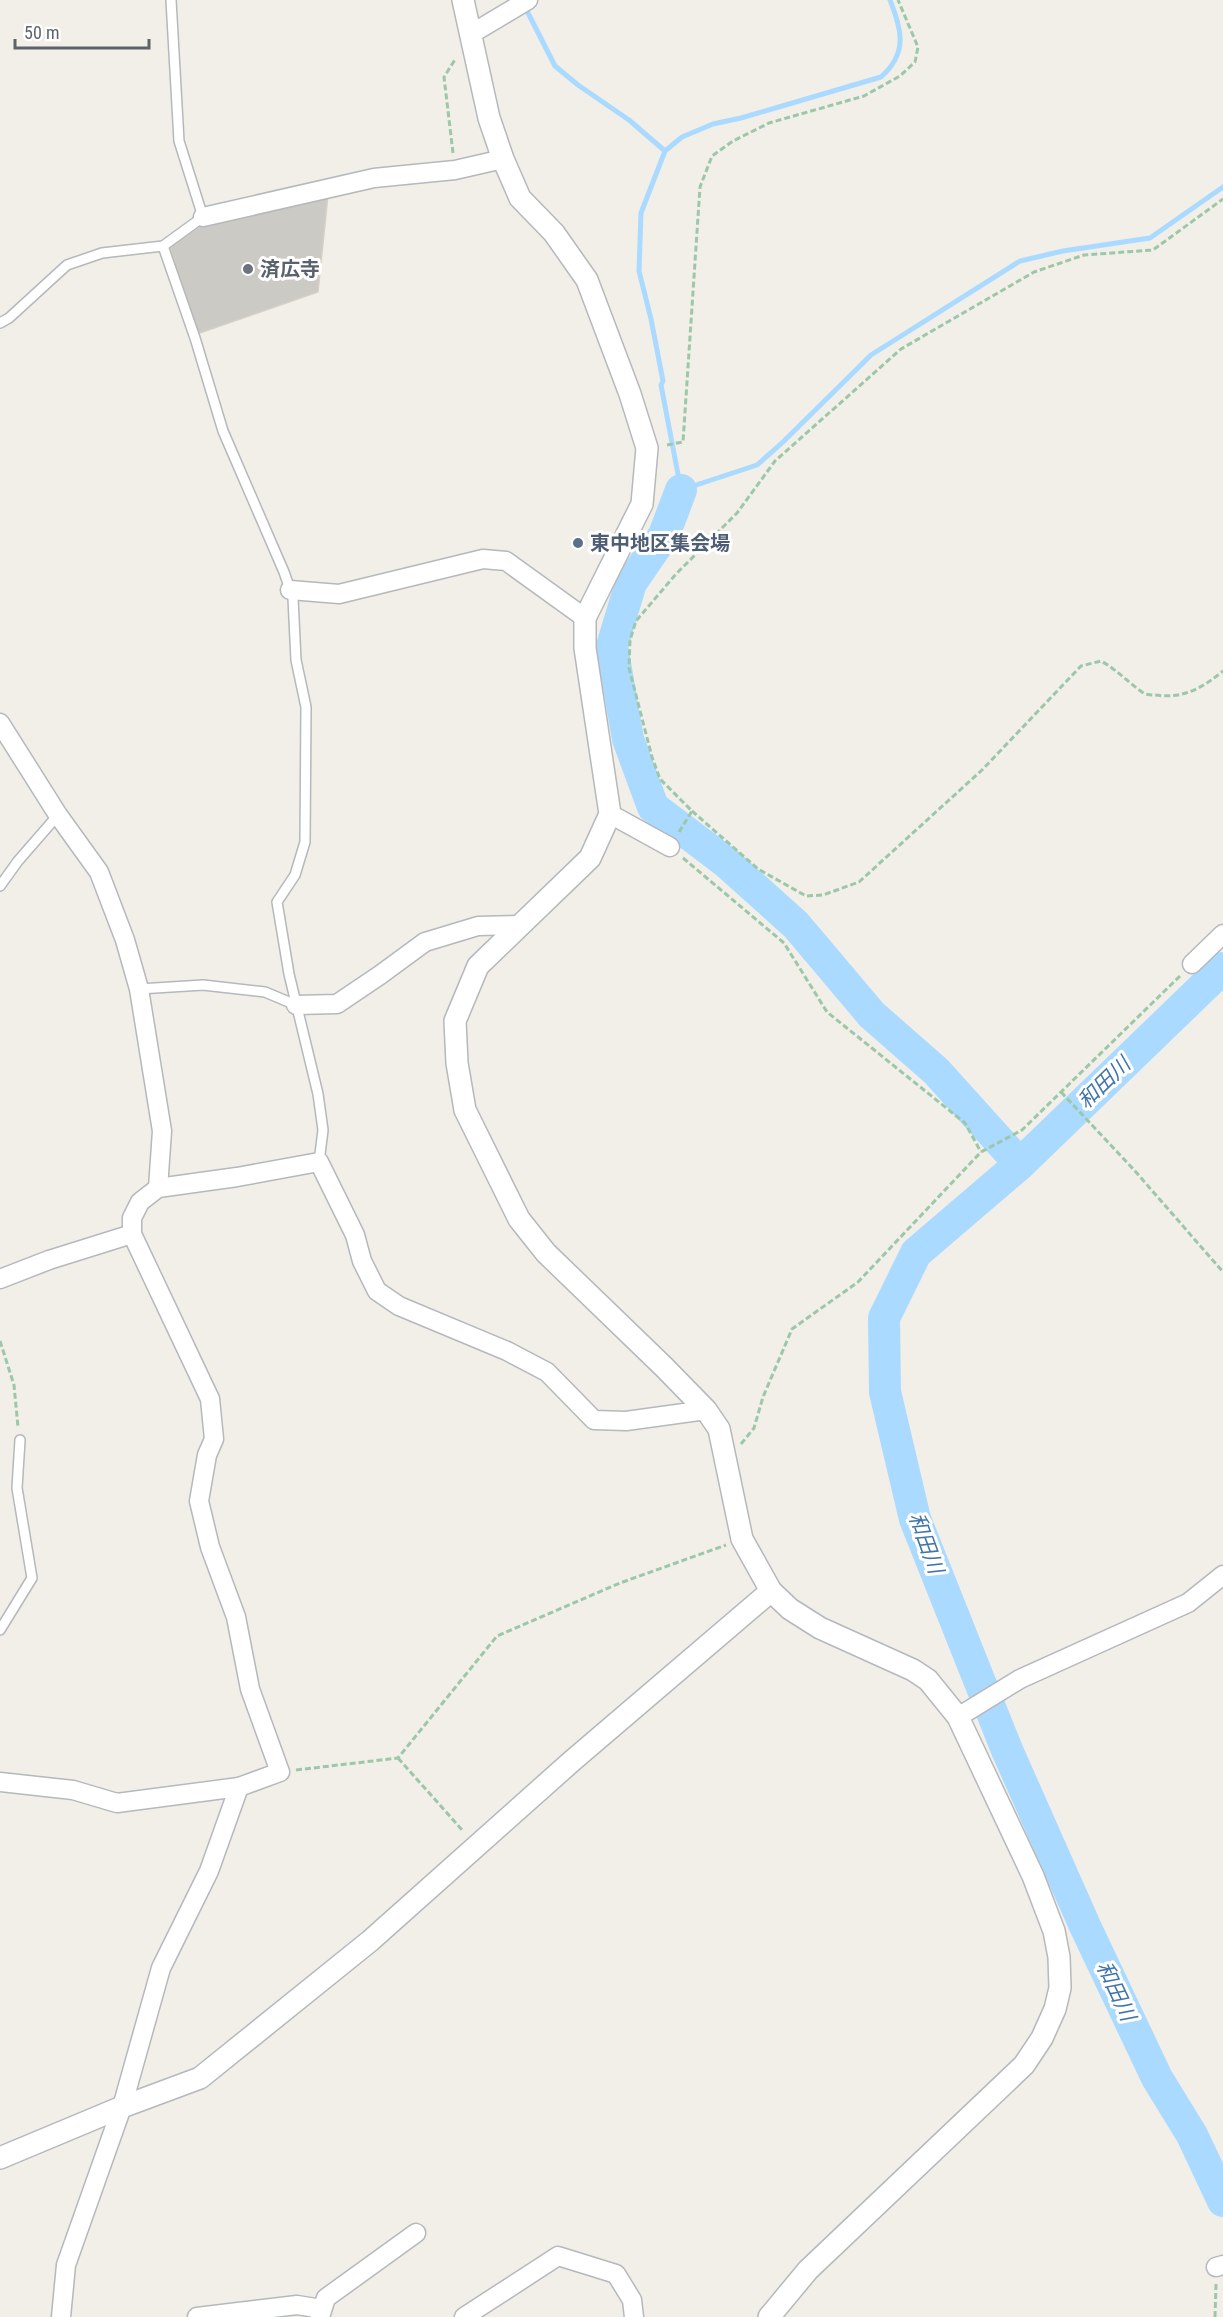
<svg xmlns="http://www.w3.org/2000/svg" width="1223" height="2317" font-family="'Roboto Condensed','Noto Sans JP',sans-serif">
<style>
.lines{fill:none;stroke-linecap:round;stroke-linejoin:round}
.stream{stroke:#aadaff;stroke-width:5}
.river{stroke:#aadaff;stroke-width:32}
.building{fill:#cccac5;stroke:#d6d1c6;stroke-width:1.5}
.service-casing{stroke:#b5b8bc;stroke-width:12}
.minor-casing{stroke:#b5b8bc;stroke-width:21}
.tertiary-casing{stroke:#b5b8bc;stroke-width:24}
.path{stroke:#9cc7a9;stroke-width:3;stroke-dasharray:6 3;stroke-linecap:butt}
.service{stroke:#fff;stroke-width:9}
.minor{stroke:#fff;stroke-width:18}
.tertiary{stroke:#fff;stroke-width:21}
.worship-dot{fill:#6b7280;stroke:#fff;stroke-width:2}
.service-dot{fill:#5c6f8a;stroke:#fff;stroke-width:2}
.labels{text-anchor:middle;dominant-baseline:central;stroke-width:6;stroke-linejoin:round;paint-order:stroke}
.worship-label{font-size:20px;font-weight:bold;fill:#5b616d;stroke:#fff;text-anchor:start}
.service-label{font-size:20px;font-weight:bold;fill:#4e5e75;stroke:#fff;text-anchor:start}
.water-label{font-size:21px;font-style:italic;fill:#4174aa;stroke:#fff}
</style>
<rect width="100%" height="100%" fill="#f1efe8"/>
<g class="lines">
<g class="stream">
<path d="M890 0C902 30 908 53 881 77L741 118 713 124 682 137 665 151 641 213 639 271 651 319 663 381 661 385 681 490 757 465 783 442 871 355 1020 261 1063 251 1150 238 1223 187"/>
<path d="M525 7 555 66 578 85 629 120 665 151"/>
</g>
<g class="river">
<path d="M681 490 664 535 631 583 612 646 628 739 653 807 727 863 796 925 872 1015 936 1071 1020 1164"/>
<path d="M1223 968 1020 1164 916 1253 884 1318 885 1392 915 1519 1007 1750 1085 1926 1157 2078 1192 2135 1223 2201"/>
</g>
</g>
<path class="building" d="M328 195 318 292 194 335 170 246 205 223Z"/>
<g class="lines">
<g class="service-casing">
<g id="service">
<path d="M163 246 195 338 223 431 284 572 293 598 296 660 306 707 305 842 295 875 277 902 289 974 318 1094 323 1130 319 1162"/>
<path d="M0 323 9 318 67 265 102 253 163 246 203 217 179 141 171 0"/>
<path d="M0 886 18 861 58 815"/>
<path d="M139 989 203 985 265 992 296 1005"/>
<path d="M0 1630 32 1578 17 1488 20 1440"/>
</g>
</g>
<g class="minor-casing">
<g id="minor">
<path d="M471 34 528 0"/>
<path d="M203 217 374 178 455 170 503 159"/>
<path d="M290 590 339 594 483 559 506 561 585 618"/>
<path d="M0 723 58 815 99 872 125 940 139 989 162 1131 158 1188"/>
<path d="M610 814 670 847"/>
<path d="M1192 964 1223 934"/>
<path d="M296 1005 337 1004 380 975 425 942 478 926 521 925"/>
<path d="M0 1279 49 1260 132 1234"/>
<path d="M958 1717 1020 1679 1188 1603 1223 1575"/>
<path d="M0 1782 73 1790 117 1803 239 1787 280 1772 250 1689 236 1617 210 1547 199 1501 207 1455 214 1439 210 1399 132 1234V1218L140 1202 158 1188 237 1177 319 1162 355 1235 362 1261 377 1291 399 1306 507 1351 547 1372 594 1420 626 1421 706 1410"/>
<path d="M1216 2267 1223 2265"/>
<path d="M61 2317 66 2265 122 2107 161 1968 209 1871 239 1787"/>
<path d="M197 2317 297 2305 322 2309"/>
<path d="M320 2317 326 2298 416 2233"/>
<path d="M464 2317 558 2256 616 2274 632 2300 634 2317"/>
</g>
</g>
<g class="tertiary-casing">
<g id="tertiary">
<path d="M463 0 489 118 503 159 520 198 554 233 587 280 630 394 647 448 642 504 585 618V648L610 814 590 858 478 966 455 1021 457 1063 465 1110 519 1219 546 1253 664 1367 706 1410 719 1429 742 1539 771 1591 790 1609 820 1628 913 1670 928 1680 958 1717 1033 1876 1054 1931 1059 1957 1060 1988 1055 2009 1042 2038 1024 2065 808 2270 769 2317"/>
<path d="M0 2158 122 2107 200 2078 370 1941 572 1761 771 1591"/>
</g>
</g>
<g class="path">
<path d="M453 153 444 77 456 58"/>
<path d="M667 445 683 442 700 187 712 156 733 141 769 123 864 96 900 76 915 62 918 47 898 0"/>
<path d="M692 811 758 869 806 896 823 895 859 882 982 770 1081 666 1101 661C1117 670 1128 682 1142 692 1146 695 1151 695 1155 695 1184 699 1202 688 1223 671"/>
<path d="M679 832 692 811 660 779 652 757 629 668 630 640 636 621 676 574 737 513 775 461 901 349 1034 272 1084 255 1153 250 1223 199"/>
<path d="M683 858 784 943 827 1012 965 1123 981 1152"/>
<path d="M1061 1092 1135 1171 1223 1272"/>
<path d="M0 1341 14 1385 18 1427"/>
<path d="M741 1444 754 1428 763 1397 792 1329 858 1282 981 1152 1022 1130 1180 976"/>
<path d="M398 1758 463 1831"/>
<path d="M296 1770 398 1758 497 1636 620 1583 726 1545"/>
<path d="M1215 2317 1216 2284"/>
</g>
<use href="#service" class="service"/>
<use href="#minor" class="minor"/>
<use href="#tertiary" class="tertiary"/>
</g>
<circle class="worship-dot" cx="248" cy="269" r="6"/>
<circle class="service-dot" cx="578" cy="543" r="6"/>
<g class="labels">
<g class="worship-label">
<text x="260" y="269">済広寺</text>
</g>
<g class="service-label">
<text x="590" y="543">東中地区集会場</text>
</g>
<g class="water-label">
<text transform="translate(1104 1083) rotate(-44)">和田川</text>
<text transform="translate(926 1543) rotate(70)">和田川</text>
<text transform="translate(1116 1991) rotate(65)">和田川</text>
</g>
</g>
<path d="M15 39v9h134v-9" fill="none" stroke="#5f6368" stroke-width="3"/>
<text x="24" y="39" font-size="18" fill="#5f6368" stroke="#ffffff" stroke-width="4.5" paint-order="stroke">50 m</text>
</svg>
